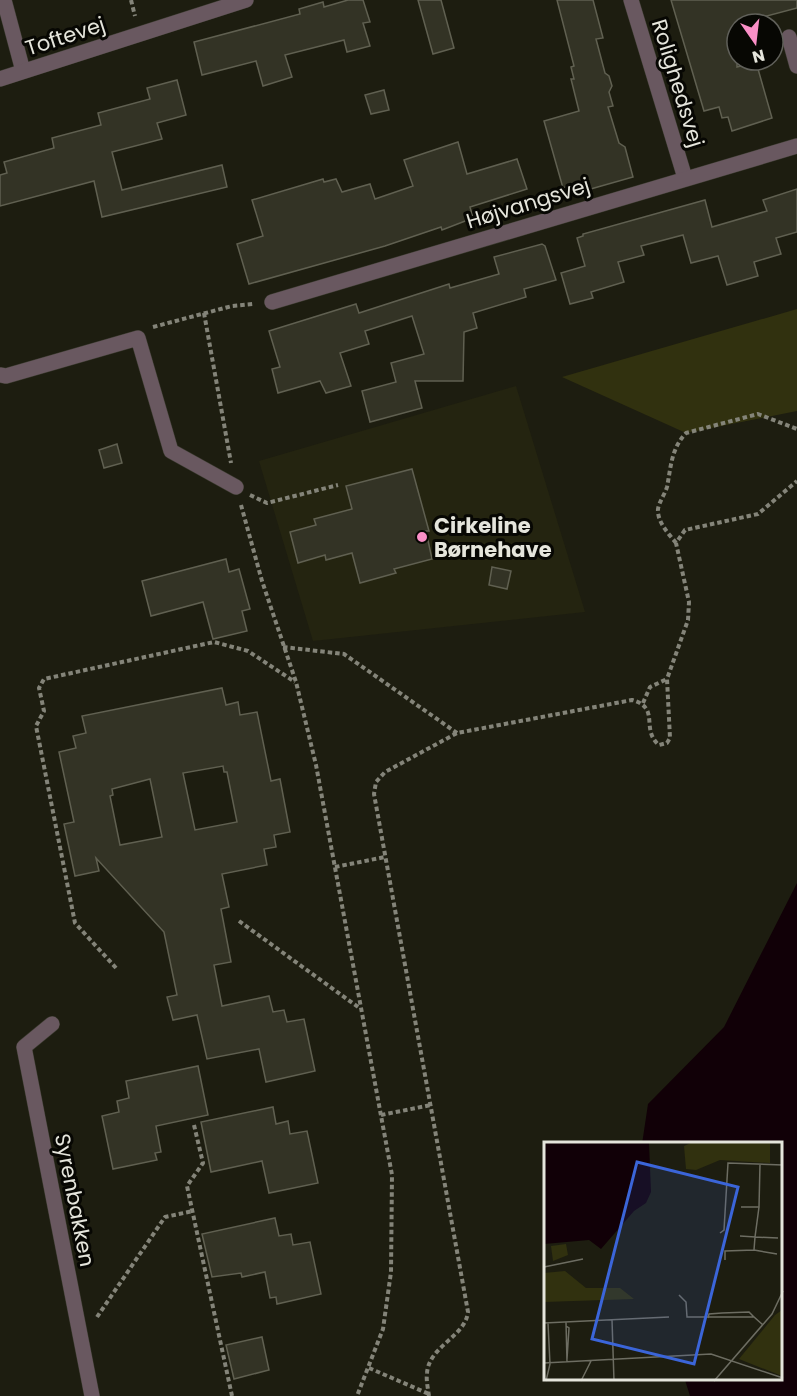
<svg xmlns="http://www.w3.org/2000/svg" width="797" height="1396" font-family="Poppins,sans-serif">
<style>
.built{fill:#242410}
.green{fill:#31310f}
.water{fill:#110007}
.building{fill:#333325;stroke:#606051;stroke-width:1.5;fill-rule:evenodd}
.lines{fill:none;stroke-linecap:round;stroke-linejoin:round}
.minor-casing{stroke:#39392d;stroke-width:16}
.path{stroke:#848479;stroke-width:4;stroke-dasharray:4.5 3;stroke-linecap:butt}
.minor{stroke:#695860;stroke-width:15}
.poi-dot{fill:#fa8fc7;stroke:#070703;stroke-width:2}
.labels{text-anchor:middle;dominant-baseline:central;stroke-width:6;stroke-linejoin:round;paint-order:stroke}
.street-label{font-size:21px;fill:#e5e5dc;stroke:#070703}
.poi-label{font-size:21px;font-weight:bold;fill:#e5e5dc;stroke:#070703;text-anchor:start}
.inset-road{fill:none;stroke:#6d6d62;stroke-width:1.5}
.view{fill:#3b65d9;fill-opacity:0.15;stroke:#3b65d9;stroke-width:3}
.inset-edge{fill:none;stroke:#e5e5dc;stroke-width:3}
</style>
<rect width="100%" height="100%" fill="#1d1d10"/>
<path class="built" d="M516 386 585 612 313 641 259 461Z"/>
<path class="green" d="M797 309V411L686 433 562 377Z"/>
<path class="water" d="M797 883V1396H690L685 1380H780V1144H642L648 1104 724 1027Z"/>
<g class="building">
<path d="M348 0H363L370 22 363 23 370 46 347 52 344 40 285 55 292 77 263 86 256 61 202 75 194 42 300 14 299 9 323 2 324 7Z"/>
<path d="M418 0H441L454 48 433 54Z"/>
<path d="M557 0H593L603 38 596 39 605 73 609 76 612 86 609 92 613 106 608 107 619 143 625 147 633 177 573 194 571 185 563 188 544 121 579 111 571 79H574L571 67 574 66Z"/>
<path d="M671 0H797V8L737 24V67L756 62 772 118 732 131 728 117 722 118 719 107 704 111Z"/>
<path d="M177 80 186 115 157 123 162 139 112 152 122 190 222 165 227 187 102 217 94 181 0 206V175L7 173 4 162 54 148 52 138 101 125 98 113 150 99 147 88Z"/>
<path d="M384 90 389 110 371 114 365 95Z"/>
<path d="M458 142 467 174 517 159 527 189 470 207 473 218 442 230 441 227 385 246 249 284 237 244 263 236 252 200 323 179 324 182 336 179 342 192 370 184 375 199 413 186 404 160Z"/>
<path d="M797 189V232L776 238 781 254 754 262 758 276 727 285 718 256 691 263 683 235 641 246 644 255 618 262 624 282 591 292 593 298 570 304 561 273 585 266 577 238 583 236V234L705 200 712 227 767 211 763 200Z"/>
<path d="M542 244 545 246 556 280 524 289 526 297 473 313 477 328 464 332 463 381H415L422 408 370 422 362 391 396 382 391 363 424 354 412 316 365 331 369 344 340 353 351 386 326 393 320 381 278 393 272 369 280 367 269 331 356 304 359 313 449 284 450 288 499 274 494 257Z"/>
<path d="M117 444 122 463 104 468 99 450Z"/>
<path d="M412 469 429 531H426L432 559 394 569 396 573 360 583 352 553 326 560 325 555 298 563 290 532 316 525 314 519 352 509 346 486Z"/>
<path d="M226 559 229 572 239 569 250 609 242 611 247 631 213 639 203 602 151 616 142 581Z"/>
<path d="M492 567 511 571 507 589 489 585Z"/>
<path d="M222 688 226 705 238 702 240 715 257 712 271 781 280 779 290 832 274 835 276 847 264 849 267 865 222 874 229 907 221 909 231 962 214 965 222 1006 269 996 273 1012 284 1010 287 1022 304 1019 315 1071 266 1082 259 1049 207 1059 197 1015 173 1020 167 997 177 995 164 932 96 858 99 871 75 876 64 824 74 822 59 752 76 748 73 736 86 733 82 716ZM223 766 224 772H227L237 822 195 830 183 773ZM150 779 162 837 120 845 110 796 113 795 112 789Z"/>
<path d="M198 1066 208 1115 156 1126 161 1152 155 1153 157 1160 113 1169 102 1116 119 1112 117 1101 129 1098 126 1081Z"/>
<path d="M273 1107 276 1124 288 1121 290 1134 307 1131 318 1183 269 1193 262 1161 211 1172 201 1122Z"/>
<path d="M275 1218 279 1236 291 1234 293 1245 310 1242 321 1294 277 1304 276 1297 270 1298 265 1272 242 1277 241 1273 212 1277 202 1234Z"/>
<path d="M262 1337 269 1370 234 1379 226 1345Z"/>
</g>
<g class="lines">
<g class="minor-casing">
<g id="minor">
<path d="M4 0 23 71"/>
<path d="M631 0 685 178"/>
<path d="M789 37 797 66"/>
<path d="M0 79 246 0"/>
<path d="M272 302 797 146"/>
<path d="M0 375 6 376 138 338 171 451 236 487"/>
<path d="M52 1024 24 1047 92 1396"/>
</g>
</g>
<g class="path">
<path d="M131 0 135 16"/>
<path d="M204 313 231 463"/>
<path d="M153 327 232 306 253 304"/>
<path d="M250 495 267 503 338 485"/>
<path d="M241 505 262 581 296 682 316 765 392 1175 391 1272 383 1329 357 1396"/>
<path d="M676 543C669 534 657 522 658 509 659 502 665 494 667 487 671 467 671 449 686 433L758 414 797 429"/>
<path d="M283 647 344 654 457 733"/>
<path d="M643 703 650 687 667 679"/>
<path d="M335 867 385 857"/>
<path d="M239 921 358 1007"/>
<path d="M116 968 75 923 36 726 44 711 39 688 44 679 214 642 248 651 295 682"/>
<path d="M381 1115 431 1105"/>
<path d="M194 1125 203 1163 187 1186 232 1396"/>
<path d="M97 1317 165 1217 193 1211"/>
<path d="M369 1368 429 1394"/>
<path d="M429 1396C428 1389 426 1380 427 1373 429 1346 465 1337 468 1312L374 794 376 782 385 772 457 733 632 700C661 708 640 729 659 745L667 743 670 738 667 679 688 620 689 602 676 543 685 530 758 514 797 481"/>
</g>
<use href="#minor" class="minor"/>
</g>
<circle class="poi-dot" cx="422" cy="537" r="6"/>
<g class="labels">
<g class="street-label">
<text transform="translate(65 36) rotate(-18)">Toftevej</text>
<text transform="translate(678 83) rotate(73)">Rolighedsvej</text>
<text transform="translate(528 203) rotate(-17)">Højvangsvej</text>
<text transform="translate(75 1200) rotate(79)">Syrenbakken</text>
</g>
<g class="poi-label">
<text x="434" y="525">Cirkeline<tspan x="434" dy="24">Børnehave</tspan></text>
</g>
</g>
<g transform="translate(544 1142)">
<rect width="238" height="238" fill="#1d1d10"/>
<path d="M149 0H226V21L176 18 152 28 142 27 140 4ZM22 102 24 113 9 119 7 104ZM21 129 42 146H76L90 157 0 160V131ZM238 168V234L195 217 231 173Z" fill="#31310f"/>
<path d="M0 0H105L107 50 102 61 90 69 57 107 45 98 0 102Z" fill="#110007"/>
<path class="inset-road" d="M197 65H215L216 22M176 91 180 88 184 21 239 23M196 94 211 95 215 65M210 108 233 112M181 118V109L210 108 211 95 234 96M0 125 39 117M135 153 142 160 143 175H210L219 183M164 176 165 172 178 171 205 170 210 175M68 178 70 239M22 180 23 220M0 181 125 175M22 184 25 186 23 217M0 221 167 212 239 236M2 239 6 222 4 181M37 239 47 219M170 239 228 172 239 149"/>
<path class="view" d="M93 20 194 45 150 222 48 197Z"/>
<rect width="238" height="238" class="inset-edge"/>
</g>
<g transform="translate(755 42) rotate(166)"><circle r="28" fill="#070703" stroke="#60605a" stroke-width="1.5"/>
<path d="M0-4.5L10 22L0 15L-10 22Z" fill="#fa8fc7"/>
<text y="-9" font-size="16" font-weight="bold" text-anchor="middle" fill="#e5e5dc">N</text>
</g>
</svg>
